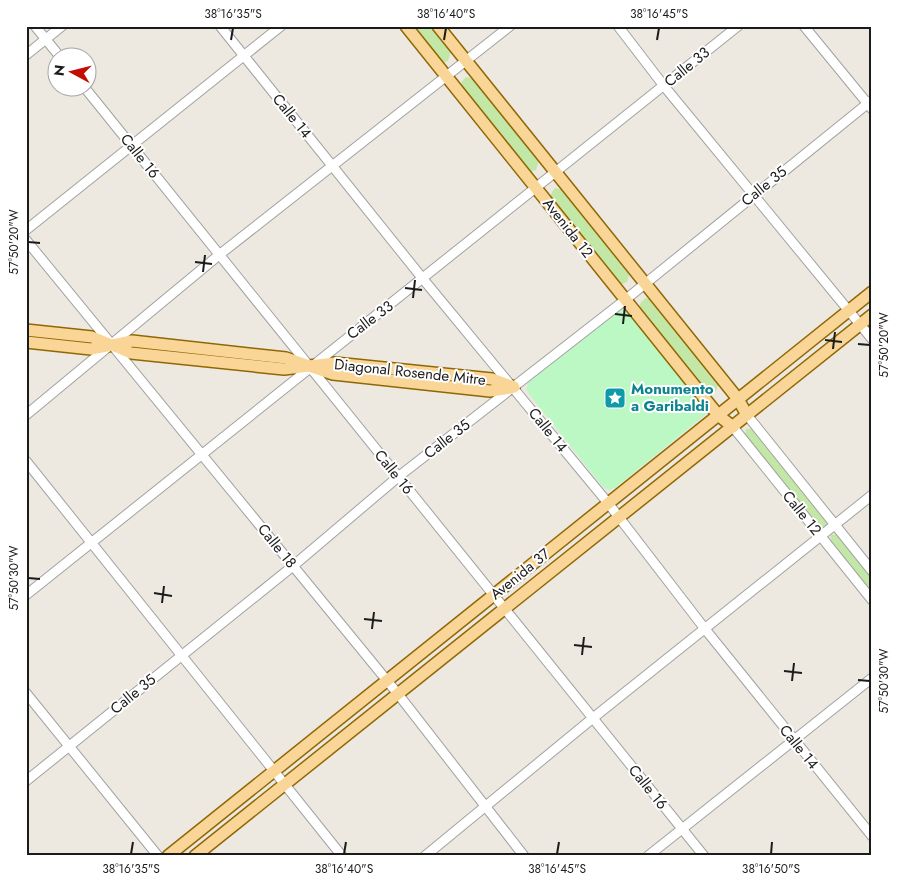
<svg xmlns="http://www.w3.org/2000/svg" width="898" height="882" font-family="Jost,sans-serif">
<style>
.grass{fill:#c3e7a6}
.park{fill:#bcf8c4}
.lines{fill:none;stroke-linecap:round;stroke-linejoin:round}
.minor-casing{stroke:#a2a2a2;stroke-width:11}
.major-casing{stroke:#906803;stroke-width:14}
.minor{stroke:#fff;stroke-width:9}
.major{stroke:#fad598;stroke-width:11}
.ticks{fill:none;stroke:#1b1b1b;stroke-width:2}
.labels{text-anchor:middle;dominant-baseline:central;stroke-width:4;stroke-linejoin:round;paint-order:stroke}
.street-label{font-size:15px;fill:#1b1b1b;stroke:#fff}
.culture-label{font-size:15px;font-weight:bold;fill:#0d838f;stroke:#fff;text-anchor:start}
.neatline{fill:none;stroke:#1b1b1b;stroke-width:2}
.ticks-label{font-size:12px;text-anchor:middle;fill:#1b1b1b}
</style>
<rect width="100%" height="100%" fill="#ede9e1"/>
<g class="grass">
<path d="M410 26H431L451 51 448 61 441 63Z"/>
<path d="M466 77 474 79 539 160 536 170 529 172 461 87 462 81Z"/>
<path d="M555 188 564 190 630 272 627 282 622 284 617 282 550 198 552 192Z"/>
<path d="M646 298 651 299 719 383 716 391 711 393 706 391 639 308 641 302Z"/>
<path d="M746 429H752L828 523 823 530 745 435Z"/>
<path d="M836 534 872 578V593L830 541 831 535Z"/>
</g>
<path class="park" d="M625 309 707 411 705 415 615 488 608 490 602 486 528 393 526 388 529 382 620 310Z"/>
<g class="lines">
<g class="minor-casing">
<g id="minor">
<path d="M35 26 61 58"/>
<path d="M220 26 423 279 608 503 705 629 872 836"/>
<path d="M618 26 664 86 872 339"/>
<path d="M804 26 872 109"/>
<path d="M26 55 62 26"/>
<path d="M85 88 704 856"/>
<path d="M26 230 281 26"/>
<path d="M26 240 398 694 524 856"/>
<path d="M26 415 219 255 510 26"/>
<path d="M747 415 872 571"/>
<path d="M733 427 872 600"/>
<path d="M26 461 342 856"/>
<path d="M26 595C263 404 501 216 738 26"/>
<path d="M26 693 158 856"/>
<path d="M26 781 293 566 398 477 625 300 872 100"/>
<path d="M425 856 593 718 872 495"/>
<path d="M648 856 872 678"/>
</g>
</g>
<g class="major-casing">
<g id="major">
<path d="M406 26 718 415 733 427"/>
<path d="M438 26 738 399 747 415"/>
<path d="M26 330 92 337 112 345 132 341 286 358 309 366 335 363 492 379 514 387"/>
<path d="M26 342 91 349 112 345 131 353 284 369 309 366 333 374 490 391 511 388"/>
<path d="M168 856 872 292"/>
<path d="M195 856 872 315"/>
</g>
</g>
<use href="#minor" class="minor"/>
<use href="#major" class="major"/>
</g>
<path class="ticks" d="M231 40 233 28M444 40 446 28M657 40 659 28M28 242 40 243M195 262 212 264M203 272 205 255M405 288 422 290M413 298 415 280M615 314 632 316M623 324 625 306M825 340 842 342M858 344 870 345M833 349 835 332M28 578 40 579M154 593 172 596M162 603 164 586M364 619 382 621M372 629 374 612M574 645 592 647M582 655 584 637M784 671 802 673M858 680 870 681M792 681 794 663M131 854 133 842M344 854 346 842M557 854 559 842M771 854 772 842"/>
<defs>
<g id="sight-square" transform="scale(1.125)"><rect x="-9" y="-9" width="18" height="18" rx="4" fill="#0f9aa8" stroke="#fff"/><path d="M0-6L1.8-2.2L6-1.7L2.9 1.2L3.7 5.4L0 3.3L-3.7 5.4L-2.9 1.2L-6-1.7L-1.8-2.2Z" fill="#fff"/></g>
</defs>
<g fill-rule="evenodd">
<use href="#sight-square" x="615" y="398"/>
</g>
<g class="labels">
<g class="street-label">
<text transform="translate(687 67) rotate(-39)">Calle 33</text>
<text transform="translate(292 116) rotate(51)">Calle 14</text>
<text transform="translate(140 156) rotate(51)">Calle 16</text>
<text transform="translate(764 186) rotate(-39)">Calle 35</text>
<text transform="translate(568 228) rotate(52)">Avenida 12</text>
<text transform="translate(370 320) rotate(-37)">Calle 33</text>
<text transform="translate(410 372) rotate(6)">Diagonal Rosende Mitre</text>
<text transform="translate(548 430) rotate(51)">Calle 14</text>
<text transform="translate(447 439) rotate(-38)">Calle 35</text>
<text transform="translate(394 472) rotate(51)">Calle 16</text>
<text transform="translate(802 513) rotate(51)">Calle 12</text>
<text transform="translate(277 546) rotate(51)">Calle 18</text>
<text transform="translate(520 574) rotate(-39)">Avenida 37</text>
<text transform="translate(133 694) rotate(-39)">Calle 35</text>
<text transform="translate(799 747) rotate(51)">Calle 14</text>
<text transform="translate(648 787) rotate(51)">Calle 16</text>
</g>
<g class="culture-label">
<text x="631" y="389">Monumento<tspan x="631" dy="17">a Garibaldi</tspan></text>
</g>
</g>
<rect width="898" height="882" fill="none" stroke="#ffffff" stroke-width="55"/>
<g transform="translate(72 72) rotate(277)"><circle r="24" fill="#ffffff" stroke="#a4a4a4"/>
<path d="M0-4L9 19L0 12L-9 19Z" fill="#c30d03"/>
<text y="-8" font-size="14" font-weight="bold" text-anchor="middle" fill="#1b1b1b">N</text>
</g>
<rect x="28" y="28" width="842" height="826" class="neatline"/>
<g class="ticks-label">
<text x="233" y="18">38°16'35"S</text>
<text x="446" y="18">38°16'40"S</text>
<text x="659" y="18">38°16'45"S</text>
<text transform="translate(14 242) rotate(-90)" y="4">57°50'20"W</text>
<text transform="translate(884 345) rotate(-90)" y="4">57°50'20"W</text>
<text transform="translate(14 578) rotate(-90)" y="4">57°50'30"W</text>
<text transform="translate(884 681) rotate(-90)" y="4">57°50'30"W</text>
<text x="131" y="873">38°16'35"S</text>
<text x="344" y="873">38°16'40"S</text>
<text x="557" y="873">38°16'45"S</text>
<text x="771" y="873">38°16'50"S</text>
</g>
</svg>
